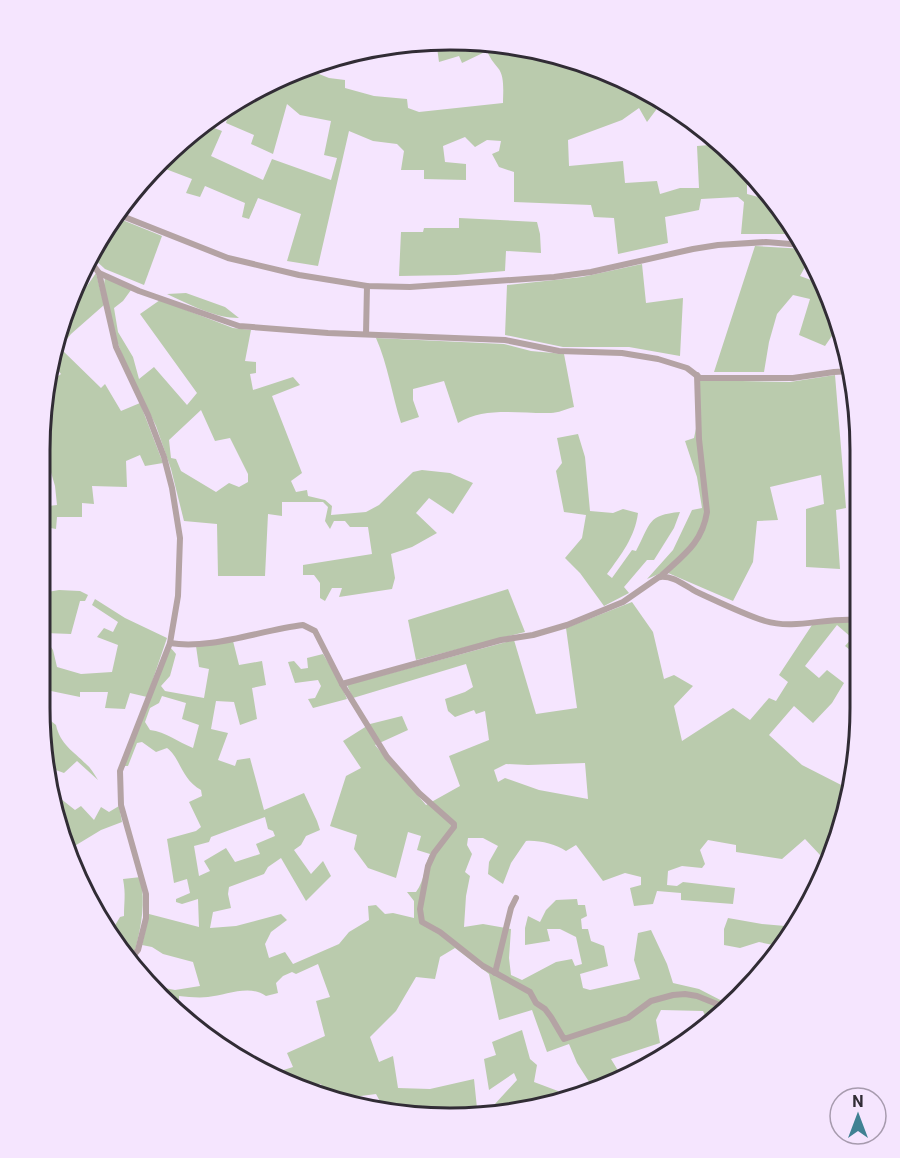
<svg xmlns="http://www.w3.org/2000/svg" width="900" height="1158" font-family="Roboto,sans-serif">
<style>
.green{fill:#bacbad;fill-rule:evenodd}
.lines{fill:none;stroke-linecap:round;stroke-linejoin:round}
.minor{stroke:#b4a3a4;stroke-width:6}
.rim{fill:none;stroke:#312c35;stroke-width:3}
</style>
<rect width="100%" height="100%" fill="#f5e5fe"/>
<g class="green">
<path d="M450 39 531 47 608 70 660 99 658 100 656 110 647 122 639 108 622 120 568 140 569 166 623 161 625 183 657 181 660 194 680 188H699L697 146 722 144 741 160 761 185H747V194L774 201 792 222 799 237 786 234H741L744 202 738 197 701 199 699 210 665 217 668 243 618 254 614 218 594 217 591 205 514 202V172L499 167 492 154 499 151 501 141 487 140 475 147 465 137 443 146 445 162 466 164V180L424 179V170H401L404 151 397 144 373 141 349 131 318 266 287 261 301 214 258 198 249 219 242 217 245 203 205 186 200 197 186 193 192 179 163 168 165 161 216 114 209 126 222 131 211 156 263 180 272 159 331 180 337 158 324 155 331 121 300 115 287 104 273 154 251 144 254 135 226 123 228 116 218 112 293 70 316 63 314 72 329 78 345 80V88L374 96 407 99 408 108 419 112 503 103C503 93 505 76 498 68 493 62 490 58 487 51L462 63 459 56 439 62 436 40Z"/>
<path d="M115 217 162 236 144 285 105 269 93 258Z"/>
<path d="M459 218 537 222 540 234 541 253 506 251 505 271 456 275 399 276 401 232H423L424 228H459Z"/>
<path d="M755 246 805 249 810 258 800 276 822 284 839 319 838 327 825 346 799 335 810 299 793 295 777 314 769 342 764 372H714Z"/>
<path d="M642 264 646 303 683 298 680 356 629 347H563L505 335 507 285 582 277Z"/>
<path d="M96 273 104 305 71 334 60 348 101 388 105 384 121 411 140 403 163 463 145 466 140 455 126 461 127 487 92 486 94 504 82 503V517H57L56 529 45 527 40 522V507L57 505 55 486 50 469 40 471V423L48 383 61 374 52 363 57 352 55 349 61 318 71 299 76 302Z"/>
<path d="M105 277 131 290 123 301 114 308 118 332 133 357 139 379 154 367 187 405 197 393 140 314 160 300 233 328 251 330 245 361 256 362V373L250 374 253 390 293 377 300 385 272 396 302 473 291 481 296 492 307 490 308 496 325 500 332 506 331 515 366 512 379 505 413 472 422 470 450 473 473 483 453 514 429 498 416 513 437 533 412 547 391 554 395 578 392 589 339 597 342 588H332L325 601 320 598V583L314 575H303V565L372 554 368 527H350L345 521H334L330 529 325 521 328 507 323 502H282V516L268 514 265 576H218L217 524 184 521 171 469 156 426 128 370 117 341 104 285ZM201 410 215 441 230 438 248 474V482L239 487 229 483 216 492 181 471 176 459 171 458 169 440Z"/>
<path d="M186 293 225 307 239 318C214 318 189 304 167 294Z"/>
<path d="M376 338 504 344 531 351 564 354 574 407C566 409 558 413 551 413 521 414 485 406 458 423L444 381 413 389V400L419 417 401 423C392 395 388 365 376 338Z"/>
<path d="M835 375 846 508 836 510 840 569 806 567V509L824 504 821 475 770 487 778 520 757 521 753 562 733 601 668 573H661L647 579 673 550 692 510 702 508 697 477 685 441 694 438 698 419 697 380 790 382Z"/>
<path d="M578 434 585 457 590 511 613 513 623 509 638 513C635 537 621 555 607 574L612 578 632 550 636 551C651 523 647 515 680 512L674 528 654 560H647L624 587 629 593 604 606 580 573 565 558 582 538 586 515 564 512 556 471 562 463 557 438Z"/>
<path d="M508 589 525 632 416 660 408 620Z"/>
<path d="M59 590 80 591 88 595 85 601H80L71 634 45 633 46 640 53 650 57 667 81 674 112 672 118 645 97 637 104 628 113 632 118 622 92 605 95 599 125 618 167 638 147 697 130 693 125 709 105 708 108 692H80V697L51 691 49 696 51 721 56 725C60 744 73 751 86 764 91 768 94 774 98 780L77 761 64 773 53 769 48 774 39 708V591L42 593Z"/>
<path d="M632 602 653 632 664 679 674 675 693 686 674 706 682 741 733 708 750 720 769 698 776 701 788 682 779 675 812 625 829 620 857 622V651L850 650 845 646 852 638 837 625 805 666 819 678 827 670 844 683 832 703 813 723 794 706 769 735 802 765 851 790 839 840 824 871 819 860 821 856 805 839 782 859 736 852V845L708 840 700 850 705 864 702 868 682 866 668 871 667 885 677 886 683 882 735 888 733 904 681 900V893L657 891 653 904 634 906 630 888 641 885V877L625 873 603 881 576 845 566 851C556 844 538 840 526 841L511 863 503 884 488 874 489 862 498 846 483 838H468L467 845 472 854 465 872 470 876 466 896 464 927 483 924 511 929 509 958 511 975 522 980 556 962 572 959 575 966 582 964 576 937 560 929H547L550 941 525 945V928L528 916 540 922 546 910 556 900 577 899 578 905H585L587 916 581 919 582 929H588L591 941 604 946 608 966 580 974 583 988 590 990 640 979 634 960 638 933 651 930 667 964 673 983 699 989 732 1006 709 1024 703 1011 661 1010 656 1020 660 1043 611 1059 622 1077 595 1091 577 1063 569 1044 547 1052 532 1010 499 1020 489 974 455 948 440 957 435 979 416 977 396 1011 370 1037 379 1062 393 1056 398 1088 430 1089 474 1079 478 1118H477L369 1111 352 1104 361 1102 382 1105 376 1094 338 1099 325 1094 321 1084 306 1087 297 1084 296 1080 291 1082 271 1074 293 1067 287 1053 325 1036 316 1001 330 997 318 964 296 974 292 972 283 976 276 983 278 993 266 996C250 984 226 995 208 997 199 998 188 997 179 996V1010L176 1011 160 999 149 985 175 990 200 986 193 962 163 954 152 947 142 945 149 914 199 927 198 899 182 904 176 902V899L190 893 187 879 174 883 167 839 196 831 201 827 189 802 202 796 201 790C181 779 180 757 167 748L156 752 142 742 137 743 128 766H124L170 647 176 654 170 676 161 686 165 691 204 698 209 669 199 667 196 646 233 641 239 665 262 661 266 685 252 688 257 719 240 725 234 702 216 701 211 729 228 733 218 760 235 766 237 760 250 758 264 810 304 793 317 821 320 830 306 836 301 845 294 850 311 874 323 861 331 876 306 901 281 858 268 867 264 874 229 887 228 894 231 908 213 912 210 928 236 926 281 914 287 920 271 932 265 944 269 958 285 952 293 964 339 944 349 932 369 920 368 906 376 905 385 914 393 913 414 918V901L407 892H416C425 880 424 867 430 854L417 850 421 836 408 832 396 878 368 868 354 849 357 835 330 826 346 776 361 768 343 741 370 724 402 716 408 730 375 745 426 805 460 786 449 756 489 740 485 711 476 714 474 710 455 717 448 711 445 699 465 692 473 687 466 664 353 698 347 685 514 640 536 714 577 708 566 628ZM162 696 186 703 182 719 199 725 193 748C178 742 166 732 150 730L145 722 150 708 159 703ZM585 763 588 799 539 790 505 778 498 782 494 770 506 764 528 765ZM265 817 268 829 273 831 275 836 256 844 260 854 235 862 226 848 204 861 210 871 199 876 194 846 209 842 211 837Z"/>
<path d="M323 654 339 681 347 699 313 708 308 699 315 698 321 686 318 680 295 683 288 662 294 661 301 669 308 668 307 658Z"/>
<path d="M51 791 75 810 81 806 94 820 101 807 109 812 119 806 122 822 101 830 68 850 53 815Z"/>
<path d="M141 877C145 905 142 923 135 951L131 953 124 952 105 928 109 926 114 927 120 917 124 916C124 901 126 895 123 879Z"/>
<path d="M728 918 762 924 797 927 783 947 759 942 740 948 724 945V929Z"/>
<path d="M522 1030 530 1059 537 1065 534 1082 558 1091 554 1103 483 1117 517 1080 514 1073 489 1090 484 1059 496 1055 492 1042Z"/>
</g>
<g class="lines">
<g class="minor">
<path d="M117 214 228 258 299 275 367 286 410 287 554 277 591 272 693 249 718 245 766 242 803 245"/>
<path d="M91 262 99 273 139 291 239 326 328 333 505 340 559 351 622 353 658 359 687 368 700 378H793L834 372 852 371"/>
<path d="M99 273 116 347 148 415 164 457 172 488 180 538 178 596 170 643 120 771 121 805 146 894V918L138 950 134 955 136 968"/>
<path d="M366 334 367 286"/>
<path d="M660 577C682 556 702 544 707 512L699 439 697 375"/>
<path d="M170 643C210 650 261 630 303 625L315 631 342 684 387 757 419 793 454 824V827L434 853 428 866 420 909 422 922 440 932 483 966 530 992 536 1003 545 1009 551 1017 564 1039 628 1018 651 1001 673 995 685 994 697 996 717 1004 727 1010"/>
<path d="M342 684 501 640 533 635 567 625 623 602 659 577C674 575 685 586 697 592 719 602 743 614 765 621 795 630 827 617 857 620"/>
<path d="M495 973 511 908 516 898"/>
</g>
</g>
<path d="M0 0H900V1158H0ZM450 50H450A400 400 0 0 1 850 450V708A400 400 0 0 1 450 1108H450A400 400 0 0 1 50 708V450A400 400 0 0 1 450 50Z" fill="#f5e5fe" fill-rule="evenodd"/>
<path class="rim" d="M450 50H450A400 400 0 0 1 850 450V708A400 400 0 0 1 450 1108H450A400 400 0 0 1 50 708V450A400 400 0 0 1 450 50Z"/>
<g transform="translate(858 1116)"><circle r="28" fill="#f5e5fe" stroke="#a79bae" stroke-width="1.5"/>
<path d="M0-4.5L10 22L0 15L-10 22Z" fill="#408193"/>
<text y="-9" font-size="16" font-weight="bold" text-anchor="middle" fill="#312c35">N</text>
</g>
</svg>
